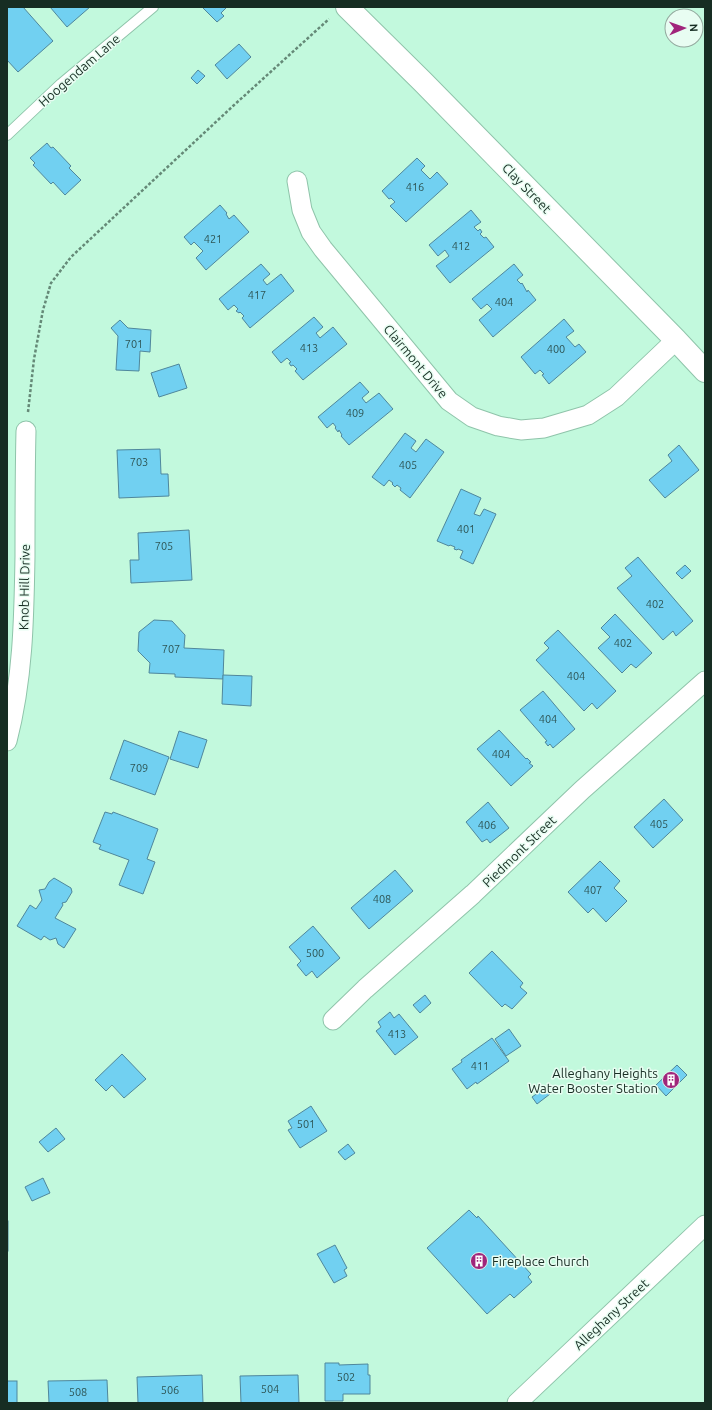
<svg xmlns="http://www.w3.org/2000/svg" width="712" height="1410" font-family="Ubuntu,sans-serif">
<style>
.building{fill:#71d0f1;stroke:#4f879c}
.lines{fill:none;stroke-linecap:round;stroke-linejoin:round}
.service-casing{stroke:#8fc4aa;stroke-width:12}
.minor-casing{stroke:#8fc4aa;stroke-width:21}
.tertiary-casing{stroke:#8fc4aa;stroke-width:24}
.path{stroke:#658977;stroke-width:2.5;stroke-dasharray:3 2;stroke-linecap:butt}
.service{stroke:#fff;stroke-width:10}
.minor{stroke:#fff;stroke-width:19}
.tertiary{stroke:#fff;stroke-width:22}
.labels{text-anchor:middle;dominant-baseline:central;stroke-width:3;stroke-linejoin:round;paint-order:stroke}
.number-label{font-size:11px;fill:#2e5656}
.street-label{font-size:13px;fill:#172d23;stroke:#e8fdf2}
.poi-label{font-size:13px;fill:#172d23;stroke:#e8fdf2;text-anchor:end}
</style>
<rect width="100%" height="100%" fill="#c2f9dd"/>
<g class="building">
<path d="M7 7H23L53 41 18 72 7 60Z"/>
<path d="M50 7H90L67 27Z"/>
<path d="M204 7H227L221 13 224 16 217 22 203 8Z"/>
<path d="M239 44 251 57 227 79 215 65Z"/>
<path d="M198 70 205 76 197 84 191 78Z"/>
<path d="M47 143 51 148 53 147 71 166 69 168 81 180 65 195 53 182 51 184 33 165 35 163 30 158Z"/>
<path d="M417 158 425 166 421 170 430 179 437 172 448 184 406 222 390 206 395 202 391 198 389 199 382 191Z"/>
<path d="M220 205 227 213 226 214 229 219 234 215 249 232 206 270 196 258 203 251 194 242 191 245 184 237Z"/>
<path d="M471 210 481 222 474 227 478 231 480 229 482 232 480 234 484 238 486 237 494 247 450 283 436 266 449 256 445 250 438 256 429 245Z"/>
<path d="M261 264 270 274 263 280 267 285 281 274 294 291 250 328 242 318 244 316 240 312 239 313 236 311 238 309 234 305 228 310 219 299Z"/>
<path d="M514 264 523 275 517 280 521 284 522 283 527 292 528 290 536 300 493 337 479 320 492 309 487 304 481 309 472 299Z"/>
<path d="M314 317 323 327 316 333 320 338 333 327 347 344 303 380 295 371 297 369 293 365 291 366 289 363 291 362 287 358 281 363 272 352Z"/>
<path d="M564 319 574 331 566 337 575 347 579 344 586 352 549 384 542 375 544 374 540 370 535 374 521 357Z"/>
<path d="M120 320 128 328 151 330 150 352 140 351 139 371 116 370 118 336 111 328Z"/>
<path d="M179 364 187 388 159 397 151 373Z"/>
<path d="M360 382 369 392 362 398 366 403 379 393 393 409 349 445 341 436 342 435 339 430 338 432 335 428 336 427 333 423 327 428 318 417Z"/>
<path d="M405 433 416 441 411 448 416 452 426 439 444 452 410 498 400 490 401 488 397 485 395 487 392 484 393 483 389 480 384 486 372 477Z"/>
<path d="M679 445 699 470 665 498 649 480 672 461 668 455Z"/>
<path d="M160 449 161 474H168L169 496 119 498 117 450Z"/>
<path d="M461 489 481 498 474 514 480 516 484 509 496 514 473 564 460 558 463 551 458 549 457 550 454 549 455 547 450 545 449 546 437 541Z"/>
<path d="M189 530 192 580 131 583 130 560H139L138 533Z"/>
<path d="M638 557 693 621 676 636 673 631 663 640 617 588 632 576 625 568Z"/>
<path d="M685 565 691 571 682 579 676 573Z"/>
<path d="M615 614 652 653 636 668 631 664 622 673 598 648 610 637 601 628Z"/>
<path d="M154 620 172 621 185 635 184 648 224 650 223 679 175 677V674L149 673 150 663 138 651 139 632Z"/>
<path d="M558 630 616 691 597 709 592 703 584 711 536 660 549 648 544 643Z"/>
<path d="M223 675 252 676 251 706 222 704Z"/>
<path d="M543 691 575 729 553 748 550 744 548 746 545 742 547 741 520 710Z"/>
<path d="M499 730 526 759 527 758 531 762 529 763 533 766 511 786 477 749Z"/>
<path d="M179 731 207 740 198 768 170 759Z"/>
<path d="M124 740 169 757 155 795 110 779Z"/>
<path d="M664 799 683 820 653 848 634 827Z"/>
<path d="M488 802 509 828 490 843 487 839 482 842 466 822Z"/>
<path d="M105 812 112 814 113 812 158 829 147 859 155 862 143 894 119 885 129 860 99 849 101 845 93 842Z"/>
<path d="M600 861 620 881 614 888 627 901 606 922 593 908 588 913 568 892Z"/>
<path d="M395 870 413 891 369 929 351 908Z"/>
<path d="M54 878 71 888 72 892 66 902 62 903 63 905 55 918 76 929 64 948 58 944 56 938 50 940 44 936 41 940 17 926 30 905 36 909 42 900 39 890 45 889 49 882Z"/>
<path d="M313 926 340 958 317 978 312 971 306 976 297 965 301 961 289 947Z"/>
<path d="M492 951 523 983 520 987 527 993 512 1009 505 1004 502 1007 469 973Z"/>
<path d="M425 995 431 1003 420 1013 413 1005Z"/>
<path d="M390 1012 394 1018 399 1014 418 1037 395 1055 376 1031 381 1027 378 1022Z"/>
<path d="M509 1029 521 1046 506 1056 495 1039Z"/>
<path d="M492 1038 509 1061 477 1084 476 1082 467 1089 452 1069 462 1062 461 1060Z"/>
<path d="M122 1054 146 1079 124 1098 112 1085 106 1091 95 1080Z"/>
<path d="M677 1065 687 1075 666 1096 656 1085Z"/>
<path d="M545 1088 550 1094 537 1104 532 1097Z"/>
<path d="M311 1106 327 1131 300 1148 288 1130 292 1128 288 1121Z"/>
<path d="M56 1128 65 1139 48 1152 39 1142Z"/>
<path d="M348 1144 355 1153 345 1160 338 1152Z"/>
<path d="M43 1178 50 1193 32 1201 25 1187Z"/>
<path d="M469 1210 477 1218 478 1216 531 1274 528 1277 532 1282 514 1298 510 1294 487 1314 427 1248Z"/>
<rect x="7" y="1221" width="1" height="30"/>
<path d="M335 1245 347 1268 344 1270 347 1276 334 1283 317 1254Z"/>
<path d="M325 1363H339V1365L368 1364V1375H370V1394H343V1401H325Z"/>
<path d="M202 1375 203 1403H138L137 1377Z"/>
<path d="M298 1375 299 1403H241L240 1376Z"/>
<path d="M107 1380 108 1403H49L48 1381Z"/>
<rect x="7" y="1381" width="10" height="22"/>
</g>
<g class="lines">
<g class="service-casing">
<path id="service" d="M7 135 61 84 153 7"/>
</g>
<g class="minor-casing">
<g id="minor">
<path d="M297 181 302 210 311 232 323 249 449 401 472 417 498 426 521 430 544 428 588 415 616 397 676 340"/>
<path d="M7 741C23 679 24 620 25 556 25 515 25 473 26 431"/>
<path d="M333 1020 365 989 473 894 582 790 705 681"/>
<path d="M517 1403 705 1225"/>
</g>
</g>
<g class="tertiary-casing">
<path id="tertiary" d="M347 7 423 82 676 340 705 371"/>
</g>
<path class="path" d="M28 412 34 359 43 310 51 283 71 257 233 106 329 19"/>
<use href="#service" class="service"/>
<use href="#minor" class="minor"/>
<use href="#tertiary" class="tertiary"/>
</g>
<defs>
<g id="building-disc" transform="scale(0.9)"><circle r="9.5" fill="#a0257b" stroke="#e8fdf2"/><path d="M-4-6H4V6H1V3H-1V6H-4ZM-2.5-4.3h1.7v1.8h-1.7ZM.8-4.3h1.7v1.8H.8ZM-2.5-1h1.7V.8h-1.7ZM.8-1h1.7V.8H.8Z" fill="#fff"/></g>
</defs>
<g fill-rule="evenodd">
<use href="#building-disc" x="671" y="1080"/>
<use href="#building-disc" x="479" y="1261"/>
</g>
<g class="labels">
<g class="number-label">
<text x="415" y="187">416</text>
<text x="213" y="239">421</text>
<text x="461" y="246">412</text>
<text x="257" y="295">417</text>
<text x="504" y="302">404</text>
<text x="134" y="344">701</text>
<text x="309" y="348">413</text>
<text x="556" y="349">400</text>
<text x="355" y="413">409</text>
<text x="139" y="462">703</text>
<text x="408" y="465">405</text>
<text x="466" y="529">401</text>
<text x="164" y="546">705</text>
<text x="655" y="604">402</text>
<text x="623" y="643">402</text>
<text x="171" y="649">707</text>
<text x="576" y="676">404</text>
<text x="548" y="719">404</text>
<text x="501" y="754">404</text>
<text x="139" y="768">709</text>
<text x="659" y="824">405</text>
<text x="487" y="825">406</text>
<text x="593" y="890">407</text>
<text x="382" y="899">408</text>
<text x="315" y="953">500</text>
<text x="397" y="1034">413</text>
<text x="480" y="1066">411</text>
<text x="306" y="1124">501</text>
<text x="346" y="1377">502</text>
<text x="270" y="1389">504</text>
<text x="170" y="1390">506</text>
<text x="78" y="1392">508</text>
</g>
<g class="street-label">
<text transform="translate(79 70) rotate(-41)">Hoogendam Lane</text>
<text transform="translate(527 188) rotate(46)">Clay Street</text>
<text transform="translate(416 361) rotate(50)">Clairmont Drive</text>
<text transform="translate(24 587) rotate(-89)">Knob Hill Drive</text>
<text transform="translate(519 851) rotate(-44)">Piedmont Street</text>
<text transform="translate(611 1314) rotate(-43)">Alleghany Street</text>
</g>
<g class="poi-label">
<text x="658" y="1073">Alleghany Heights<tspan x="658" dy="15">Water Booster Station</tspan></text>
<text x="492" y="1261" text-anchor="start">Fireplace Church</text>
</g>
</g>
<rect width="712" height="1410" fill="none" stroke="#172d23" stroke-width="16"/>
<g transform="translate(684 28) rotate(88)"><circle r="19" fill="#e8fdf2" stroke="#94aa9f"/>
<path d="M0-3L7 15L0 10L-7 15Z" fill="#a0257b"/>
<text y="-6" font-size="11" font-weight="bold" text-anchor="middle" fill="#172d23">N</text>
</g>
</svg>
